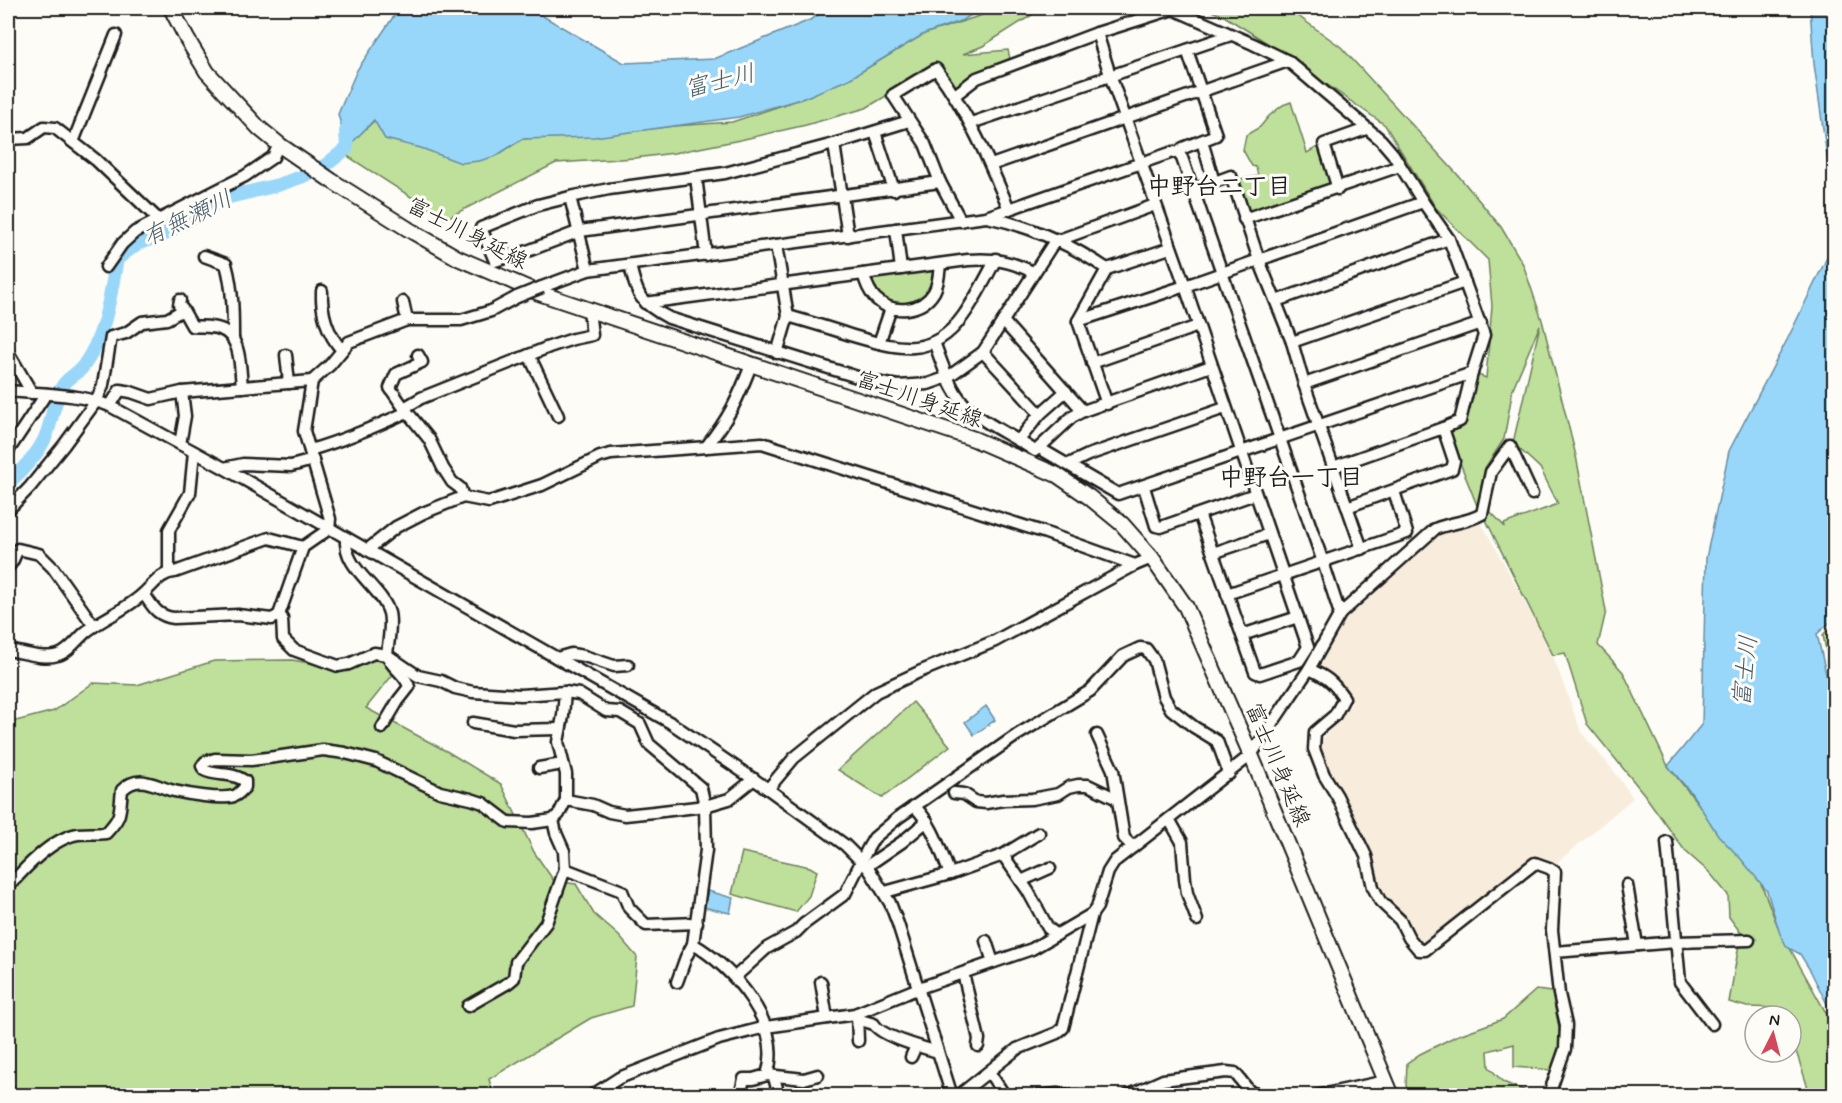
<svg xmlns="http://www.w3.org/2000/svg" width="1842" height="1103" font-family="Mynerve,'Klee One',sans-serif">
<style>
.built{fill:#f8eddc}
.green{fill:#bee09a;stroke:#6d7e5b;stroke-width:1.5}
.water{fill:#99d7fa;stroke:#678ca1;stroke-width:1.5}
.lines{fill:none;stroke-linecap:round;stroke-linejoin:round}
.river{stroke:#99d7fa;stroke-width:14}
.minor-casing{stroke:#1c1c1c;stroke-width:15}
.major-casing{stroke:#1c1c1c;stroke-width:18}
.minor{stroke:#fdfcf7;stroke-width:10}
.major{stroke:#fdfcf7;stroke-width:14}
.minor-bridge-casing{stroke:#1c1c1c;stroke-width:15;stroke-linecap:butt}
.minor-bridge{stroke:#fdfcf7;stroke-width:10}
.labels{text-anchor:middle;dominant-baseline:central;stroke-width:6;stroke-linejoin:round;paint-order:stroke}
.street-label{font-size:22px;fill:#1c1c1c;stroke:#fdfcf7}
.water-label{font-size:24px;font-style:italic;fill:#485d6a;stroke:#fdfcf7}
.neighbourhood-label{font-size:24px;font-weight:bold;fill:#1c1c1c;stroke:#fdfcf7}
</style>
<rect width="100%" height="100%" fill="#fdfcf7"/>
<filter id="ink" filterUnits="userSpaceOnUse"><feTurbulence type="fractalNoise" baseFrequency=".0167" numOctaves="2"/><feDisplacementMap in="SourceGraphic" scale="12" xChannelSelector="R" yChannelSelector="G"/><feConvolveMatrix kernelMatrix="1 2 1 2 8 2 1 2 1" color-interpolation-filters="sRGB"/></filter>
<g filter="url(#ink)">
<path class="built" d="M1478 519 1489 536 1551 650 1581 732 1613 770 1633 798 1553 866 1534 859 1425 946 1378 892 1370 850 1317 746 1353 702 1331 675 1318 665 1339 619 1428 541 1450 527Z"/>
<g class="green">
<path d="M992 8H1043L983 46 963 54 1008 50 1010 59 976 72 955 91 938 65 866 108 806 125 740 140 674 153 635 158 556 163 445 219 341 152 375 120 496 156 522 139 626 132 673 126 732 122 804 98 864 70 924 34 982 15Z"/>
<path d="M1204 8H1287L1341 47 1457 174 1501 227 1523 264 1542 320 1576 456 1606 611 1598 645 1623 672 1668 766 1760 881 1778 927 1834 1027V1095H1813L1810 1094 1791 1036V1016H1785L1782 1008 1747 1007 1729 1002 1741 933 1729 917 1728 895 1710 873 1685 851 1644 794 1587 724 1565 653 1553 655 1484 516 1489 510 1505 527 1504 524 1558 504 1540 468 1513 443 1540 325 1513 388 1504 439 1485 468 1478 508 1447 430 1463 422 1478 375 1486 378 1492 306 1488 260 1436 208 1385 125 1264 41 1224 16Z"/>
<path d="M1291 102 1307 153 1321 145 1333 184 1249 213 1240 179 1258 176 1256 167 1252 166 1243 150 1246 135 1260 127 1269 116 1283 105Z"/>
<path d="M936 267 935 282 920 303 891 306 873 290 867 276Z"/>
<path d="M1834 622V691L1823 635Z"/>
<path d="M382 656 395 672 366 708 448 752 501 784 534 852 554 881 576 884 594 914 619 936 637 957 632 1006 591 1018 489 1079 493 1095 8 1096V723L54 711 93 683 137 685 214 661 292 660 338 668Z"/>
<path d="M913 702 950 746 882 798 838 770Z"/>
<path d="M742 852 810 867 817 871 809 896 796 912 732 894Z"/>
<path d="M1536 990 1552 992 1561 1038 1552 1070 1514 1067V1044L1488 1051 1489 1067 1503 1082 1536 1095H1412L1406 1086 1407 1063 1420 1054 1456 1036 1503 1019Z"/>
</g>
<g class="water">
<path d="M398 8H529L624 63 714 59 810 20 829 8H983L963 20 924 34 849 79 804 98 739 117 594 137 522 139 496 156 479 161 461 163 421 148 385 139 374 120 347 148 338 114 357 70 398 10Z"/>
<path d="M1810 8H1834V207L1814 64Z"/>
<path d="M1834 243V619L1817 634 1834 709V1023L1827 1004 1810 970 1800 954 1787 947 1780 934 1767 891 1741 859 1718 835 1692 794 1668 766 1702 724 1706 558 1729 451 1788 338Z"/>
<path d="M986 706 995 720 974 735 965 722Z"/>
<path d="M708 891 733 898 730 913 703 907Z"/>
</g>
<g class="lines">
<path class="river" d="M8 483C22 471 41 451 47 433 53 416 54 399 64 384 69 377 79 373 84 365 106 335 110 295 117 259L138 243 163 235 225 198 278 185 301 177 326 165 347 148 346 131"/>
<g class="minor-casing">
<g id="minor">
<path d="M1097 33 1110 75 1185 286 1308 647 1299 661 1260 674 1255 672 1199 514"/>
<path d="M955 95 977 78 1097 33 1173 9 1253 44 1288 61 1381 140 1393 154 1423 202 1449 239 1484 335 1472 373 1460 421 1443 428 1333 467"/>
<path d="M909 121 834 144 725 173 609 189 570 197 538 205 481 228 495 261 525 252 580 231 940 182"/>
<path d="M971 123 1231 35"/>
<path d="M875 132 894 190"/>
<path d="M8 139 28 138 44 127 55 128 96 160 159 220"/>
<path d="M1202 141 1214 182"/>
<path d="M73 142 116 35"/>
<path d="M834 144 848 236"/>
<path d="M991 165 1288 61"/>
<path d="M696 177 706 255"/>
<path d="M1338 189 1324 144 1366 129"/>
<path d="M1193 190 1231 176 1259 260 1292 342 1304 384 1362 549"/>
<path d="M570 197 588 270"/>
<path d="M987 217C1031 226 1070 244 1107 269"/>
<path d="M1244 219 1400 166"/>
<path d="M961 221 940 182 925 144 893 95 936 69C968 112 988 159 1009 209"/>
<path d="M896 229 901 269"/>
<path d="M1059 240 1155 205"/>
<path d="M776 245 788 316 777 353"/>
<path d="M204 256 226 264C233 289 233 312 233 338"/>
<path d="M630 265C637 296 640 303 669 318L870 381 898 386 928 384 948 377 983 352 1056 239"/>
<path d="M106 267 122 244 135 232 245 176 273 157 279 144"/>
<path d="M863 274C866 283 869 292 876 299 893 315 922 312 934 292 939 283 939 273 940 264"/>
<path d="M542 287 588 270 986 217 1173 152 1178 153 1183 148 1216 135 1187 50"/>
<path d="M322 291C321 312 327 334 342 350"/>
<path d="M180 300 179 305 183 310 192 326C200 327 212 326 220 329 242 336 240 369 242 387"/>
<path d="M1276 301 1449 239"/>
<path d="M403 302 407 320"/>
<path d="M645 303 968 260C994 258 1010 261 1033 272"/>
<path d="M589 310 592 335 573 339 549 347 421 398 404 408 429 439 443 468 452 482 460 488 463 497 489 502 542 485 600 457 611 454 762 443 1043 532 1135 565"/>
<path d="M788 316C809 322 830 328 850 335 895 348 931 361 963 316 976 298 986 278 996 259"/>
<path d="M1003 321 1083 411"/>
<path d="M1078 321 1185 286 1423 202"/>
<path d="M934 342C942 363 949 388 965 405 985 425 1012 435 1035 451"/>
<path d="M1292 342 1465 282"/>
<path d="M879 343 891 308"/>
<path d="M8 352 32 393"/>
<path d="M983 352 1040 414"/>
<path d="M286 355 289 383"/>
<path d="M529 355 558 416"/>
<path d="M1092 363 1198 326"/>
<path d="M1211 366 1083 411 1072 417 1039 448 1118 494 1472 373"/>
<path d="M1304 384 1481 323"/>
<path d="M8 391C41 394 79 393 110 406L224 468 671 723 768 789 845 845 869 869 890 903 898 924 952 1096"/>
<path d="M1107 404 1078 321 1107 269 1170 248"/>
<path d="M110 406 120 390 131 392 151 399 182 392 312 381"/>
<path d="M404 408 390 388 396 374 422 362 418 355"/>
<path d="M1019 440 1040 414 1066 391"/>
<path d="M180 444 185 416 182 392"/>
<path d="M706 447C729 418 738 399 751 365"/>
<path d="M310 450C344 440 375 427 407 412"/>
<path d="M8 451 46 394"/>
<path d="M1069 464 1088 455 1225 408"/>
<path d="M224 468 243 464 291 466 313 460"/>
<path d="M1144 487 1156 526 1161 527 1255 494"/>
<path d="M1347 507 1452 469 1454 461 1443 428"/>
<path d="M8 510 30 487 64 445 97 400 103 385 111 337 126 333 142 322 167 319 183 310"/>
<path d="M329 529 330 519 304 431 312 381 330 365 349 342 407 320H461L491 311 517 297"/>
<path d="M346 538C343 569 381 586 389 613 392 625 388 643 387 655 391 668 406 674 409 687L398 701 382 728"/>
<path d="M367 550 396 527 423 513 463 497"/>
<path d="M1213 553 1269 534"/>
<path d="M8 567 12 562 18 549 39 554 53 568 94 626"/>
<path d="M169 572V530L190 493 194 452"/>
<path d="M144 594C153 607 157 616 174 618L238 615 272 619 279 615 282 618 283 639 294 650 338 666 349 664 374 653 387 655 418 676 441 681 455 688 473 692 521 695 565 692 579 694 606 711 620 712 640 724 649 744 701 788 705 806 706 850 693 944C733 967 784 1025 767 1075L753 1079H744L740 1096"/>
<path d="M1227 594 1407 533 1394 491"/>
<path d="M1340 614 1435 529C1452 522 1466 523 1482 514L1491 472 1510 446 1532 494"/>
<path d="M279 615 303 547 329 529"/>
<path d="M1242 635 1298 617"/>
<path d="M8 650C23 652 43 660 58 655 69 652 78 638 87 631 105 617 128 609 145 592 154 584 162 572 175 572L269 538 303 547"/>
<path d="M557 658 571 654 584 656 614 666 628 665"/>
<path d="M1309 669C1327 677 1333 682 1344 698L1335 715 1315 732 1314 749 1324 775 1337 796 1366 856 1373 887 1380 901 1400 920 1409 938 1419 950H1425L1535 863 1549 868 1555 872 1552 930 1559 994 1566 1025 1565 1049 1552 1086 1553 1096"/>
<path d="M565 692 563 716 558 742 566 774V800"/>
<path d="M473 723 514 730 560 729"/>
<path d="M1097 735 1113 770 1124 838 1133 847"/>
<path d="M539 768 563 764"/>
<path d="M768 789 794 758 876 692 919 672 995 641 1135 565 1152 558"/>
<path d="M954 793 964 794 976 802 986 803 1003 800 1032 799 1058 794 1069 787 1078 785H1088L1117 799"/>
<path d="M914 806C933 824 940 850 950 874"/>
<path d="M1169 819 1182 842 1185 879 1187 893 1197 920"/>
<path d="M1667 842 1680 982 1712 1024"/>
<path d="M1003 855 1039 833"/>
<path d="M867 866 902 842 927 821"/>
<path d="M565 869 622 891 629 908 646 925 697 923"/>
<path d="M1021 881 1050 868"/>
<path d="M1627 885 1637 945"/>
<path d="M8 887C24 869 52 838 78 834 87 833 96 834 106 833 123 815 119 813 122 790 139 773 154 786 174 791 187 794 221 800 234 796 238 795 242 790 245 787V781C231 771 217 777 204 770L202 766 205 762 215 759 251 760 275 757 323 750 345 753 376 761 440 792 471 799 483 803 508 822 532 823 553 820 559 814 566 800 593 805 609 812 625 815 654 812 705 806 729 799 754 779"/>
<path d="M885 892 950 874 1003 855 1028 891 1048 928 1057 935"/>
<path d="M986 941 993 962"/>
<path d="M1555 952 1676 942 1749 940"/>
<path d="M963 973 979 1039 978 1046"/>
<path d="M735 977 767 948 796 932 804 924 845 894 868 848 874 838 899 817 1017 735 1090 691 1123 656 1140 648 1146 649 1154 660 1164 697 1171 709 1194 727 1217 741 1229 774"/>
<path d="M677 982 686 957 693 944"/>
<path d="M821 982 827 1018"/>
<path d="M468 1006 508 983 514 978 516 962 546 923 565 869 564 851 556 833 553 820"/>
<path d="M857 1013 858 1041"/>
<path d="M857 1019 874 1024C880 1036 924 1048 938 1052"/>
<path d="M911 1057 916 1046"/>
<path d="M989 1072 1005 1096"/>
<path d="M767 1075 804 1079 818 1075"/>
<path d="M774 1077 779 1096"/>
<path d="M8 1091 9 1096"/>
<path d="M591 1096 619 1078 719 1039 766 1027 855 1014 919 988 1032 949 1092 914 1097 907 1108 872 1115 861 1251 755 1309 669 1340 614 1323 562 1182 158 1178 153"/>
<path d="M958 1096 1017 1049 1057 1033 1063 1028 1092 914"/>
<path d="M1038 1096 1057 1094 1075 1096"/>
<path d="M1127 1096 1163 1080 1226 1072 1235 1073 1250 1092 1264 1096"/>
<path d="M1316 1096 1386 1081"/>
</g>
</g>
<g class="major-casing">
<path id="major" d="M171 8 187 39 207 72 259 128 281 146 332 181 408 229 458 258 539 293 974 439 1057 475 1089 497 1122 524 1152 558 1186 607 1251 755 1392 1096"/>
</g>
<use href="#minor" class="minor"/>
<use href="#major" class="major"/>
<g class="minor-bridge-casing">
<path id="minor-bridge" d="M517 297 542 287"/>
</g>
<use href="#minor-bridge" class="minor-bridge"/>
</g>
</g>
<g class="labels">
<g class="street-label">
<text transform="translate(467 234) rotate(27)">富士川身延線</text>
<text transform="translate(919 400) rotate(19)">富士川身延線</text>
<text transform="translate(1277 765) rotate(67)">富士川身延線</text>
</g>
<g class="water-label">
<text transform="translate(720 82) rotate(-14)">富士川</text>
<text transform="translate(188 219) rotate(-26)">有無瀬川</text>
<text transform="translate(1746 671) rotate(-84)">富士川</text>
</g>
<g class="neighbourhood-label">
<text x="1219" y="187">中野台二丁目</text>
<text x="1291" y="478">中野台一丁目</text>
</g>
</g>
<rect width="1842" height="1103" fill="none" stroke="#fdfcf7" stroke-width="30"/>
<rect x="15" y="15" width="1812" height="1073" fill="none" stroke="#1c1c1c" stroke-width="2" filter="url(#ink)"/>
<g transform="translate(1773 1034) rotate(6)"><circle r="28" fill="#fdfcf7" stroke="#a3a29f" stroke-width="1.5"/>
<path d="M0-4.5L10 22L0 15L-10 22Z" fill="#d1495b"/>
<text y="-9" font-size="16" font-weight="bold" text-anchor="middle" fill="#1c1c1c">N</text>
</g>
</svg>
